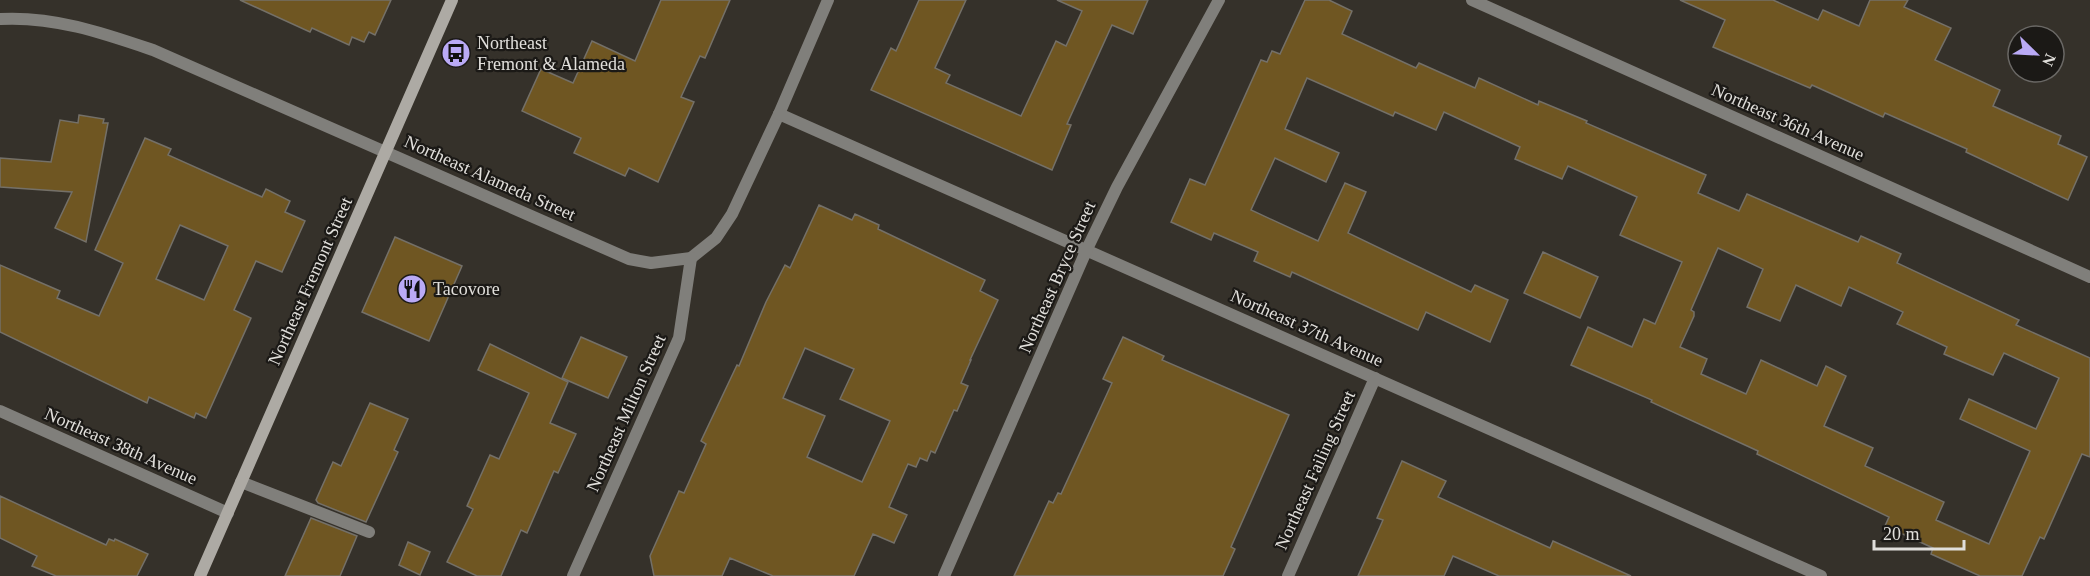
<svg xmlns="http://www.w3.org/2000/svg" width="2090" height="576" font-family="'Times New Roman',serif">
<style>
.building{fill:#6f5622;stroke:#747068;stroke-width:1.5;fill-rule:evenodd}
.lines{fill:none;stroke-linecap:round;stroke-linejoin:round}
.service{stroke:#807f7b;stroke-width:12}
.minor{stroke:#807f7b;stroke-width:12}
.secondary{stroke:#adaaa4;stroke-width:12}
.labels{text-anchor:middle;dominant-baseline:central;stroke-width:4.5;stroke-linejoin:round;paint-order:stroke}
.poi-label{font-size:18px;fill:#e1dfdb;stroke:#1b1916;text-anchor:start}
.street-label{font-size:18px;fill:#e1dfdb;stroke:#1b1916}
</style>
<rect width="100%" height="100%" fill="#35312a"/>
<g class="building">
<path d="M240 0H391L375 35 369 32 364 42 352 37 349 45 312 28 310 32Z"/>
<path d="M661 0H730L705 58 700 56 681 97 694 102 658 182 629 168 625 176 574 153 581 138 522 111 541 69 573 83 592 41 635 61Z"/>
<path d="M919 0H966L935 68 950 75 946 83 1021 116 1056 41 1066 46 1082 11 1057 0H1148L1133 34 1112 25 1067 124 1071 125 1052 170 871 90 891 48 896 51Z"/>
<path d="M1305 0H1329L1352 11 1342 34 1416 68 1419 63 1475 88 1479 78 1538 105 1539 101 1587 121 1586 123 1706 175 1698 193 1739 211 1747 194 1858 242 1861 236 1901 254 1897 263 2019 320 2016 325 2090 358V457L2082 454 2044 539 2040 537 2022 576H1980L1931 554 1933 548 1885 526 1889 517 1757 454 1758 451 1651 402 1652 400 1571 365 1588 327 1632 347 1644 319 1655 324 1682 262 1620 235 1637 197 1568 166 1562 179 1515 159 1520 147 1444 112 1436 130 1395 112 1393 116 1307 78 1285 129 1339 153 1326 182 1275 158 1251 210 1318 241 1345 183 1366 192 1348 233 1471 292 1475 285 1508 300 1490 342 1426 312 1418 330 1292 272 1290 277 1254 261 1258 252 1214 233 1211 240 1171 222 1190 179 1205 185 1261 60 1267 62 1272 51 1280 54ZM1718 248 1763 269 1747 307 1780 321 1796 285 1841 306 1849 287 1903 312 1897 324 1947 347 1944 354 1993 375 2004 353 2059 378 2036 429 1969 399 1960 419 2030 451 1989 544 1936 520 1944 502 1865 466 1873 448 1824 426 1846 376 1826 366 1817 386 1761 360 1746 394 1701 374 1707 359 1680 347 1694 316V312L1691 310Z"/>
<path d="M1680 0H1773L1818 20 1823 10 1859 26 1870 0H1908L1904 7 1951 28 1935 60 2000 90 1993 106 2061 136 2058 144 2087 157 2068 200 1966 152 1967 149 1885 113 1883 117 1812 85 1810 88 1713 47 1725 20Z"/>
<path d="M79 115 104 119 103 123H108L86 242 55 228 72 192 0 187V158L51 162 60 120 78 123Z"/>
<path d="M145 138 171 149 168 155 262 197 266 189 290 201 285 212 305 221 282 272 256 261 234 310 251 318 206 418 196 413 194 418 149 397 147 403 0 332V265L60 291 57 298 99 316 123 263 95 250ZM180 225 228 246 204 300 156 279Z"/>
<path d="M819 205 852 220 855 214 879 225 878 229 985 280 980 291 998 300 970 360H971L961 383 968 386 957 411 954 410 935 453 931 451 927 461 920 458 916 467 908 464 889 507 907 515 894 543 873 534 854 576H773L730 558 722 576H654L650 556 679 491 684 493 706 444 701 441 737 365 739 366 766 302 785 265 790 268ZM805 348 854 369 840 399 890 421 862 482 807 457 825 416 783 398Z"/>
<path d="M395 237 462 266 429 341 362 312Z"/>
<path d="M1543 252 1598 277 1580 318 1524 293Z"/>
<path d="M581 337 627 357 608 398 562 378Z"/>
<path d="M1123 337 1164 356 1162 360 1289 415 1231 547 1235 549 1223 576H1014L1049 501 1053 503 1058 493 1061 494 1112 383 1103 379Z"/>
<path d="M490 344 568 382 550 423 576 434 558 473 554 471 527 533 521 530 501 576H477L447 562 473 509 467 506 490 455 499 459 529 393 478 370Z"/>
<path d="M370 403 408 419 394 450 398 452 366 522 318 503 316 500 333 462 341 466Z"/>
<path d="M1402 461 1446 481 1438 497 1550 548 1553 541 1631 576H1499L1453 556 1444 576H1358L1383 520 1377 518Z"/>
<path d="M0 496 106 545 109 539 114 541 115 539 148 554 137 576H56L32 566 37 556 0 538Z"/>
<path d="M311 518 357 536 340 576H285Z"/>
<path d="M408 542 430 552 420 575 399 565Z"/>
</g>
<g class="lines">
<path class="service" d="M241 482 369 532"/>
<g class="minor">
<path d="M1472 0 2090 277"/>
<path d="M0 19C54 16 103 33 153 50L629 259 651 263 691 258 716 238 732 214 779 114 828 0"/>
<path d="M779 114 1821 576"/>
<path d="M0 411 228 513"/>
<path d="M573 576 679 338 691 258"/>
<path d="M944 576 1087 249 1117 187 1219 0"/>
<path d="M1288 576 1375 378"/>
</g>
<path class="secondary" d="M200 576 452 0"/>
</g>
<defs>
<g id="bus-disc" transform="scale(1.5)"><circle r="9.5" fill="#baaaf6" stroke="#1b1916"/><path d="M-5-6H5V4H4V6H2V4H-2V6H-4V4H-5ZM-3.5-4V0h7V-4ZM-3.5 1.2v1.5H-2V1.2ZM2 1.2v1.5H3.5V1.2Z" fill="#111"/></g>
<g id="restaurant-disc" transform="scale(1.5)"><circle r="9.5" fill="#baaaf6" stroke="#1b1916"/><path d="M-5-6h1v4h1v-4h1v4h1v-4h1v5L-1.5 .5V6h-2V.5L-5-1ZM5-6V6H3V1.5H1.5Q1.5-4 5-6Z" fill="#111"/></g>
</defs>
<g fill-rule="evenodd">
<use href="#bus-disc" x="456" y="53"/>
<use href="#restaurant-disc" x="412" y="289"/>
</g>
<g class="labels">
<g class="poi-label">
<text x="477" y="43">Northeast<tspan x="477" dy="21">Fremont &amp; Alameda</tspan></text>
<text x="433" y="289">Tacovore</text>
</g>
<g class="street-label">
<text transform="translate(1788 122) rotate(24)">Northeast 36th Avenue</text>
<text transform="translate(490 178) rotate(24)">Northeast Alameda Street</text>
<text transform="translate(1057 277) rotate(-66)">Northeast Bryce Street</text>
<text transform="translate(310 281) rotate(-66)">Northeast Fremont Street</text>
<text transform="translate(1307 328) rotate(24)">Northeast 37th Avenue</text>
<text transform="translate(626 413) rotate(-66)">Northeast Milton Street</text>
<text transform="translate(121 446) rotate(24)">Northeast 38th Avenue</text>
<text transform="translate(1315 470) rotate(-66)">Northeast Failing Street</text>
</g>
</g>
<g transform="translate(2036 54) rotate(114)"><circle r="28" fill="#1b1916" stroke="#6a6865" stroke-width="1.5"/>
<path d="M0-4.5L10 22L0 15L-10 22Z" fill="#baaaf6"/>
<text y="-9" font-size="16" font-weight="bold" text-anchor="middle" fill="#e1dfdb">N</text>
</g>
<path d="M1874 540v9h90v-9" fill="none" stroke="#e1dfdb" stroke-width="3"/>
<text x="1883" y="540" font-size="18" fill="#e1dfdb" stroke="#1b1916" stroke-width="4.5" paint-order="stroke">20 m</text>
</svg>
